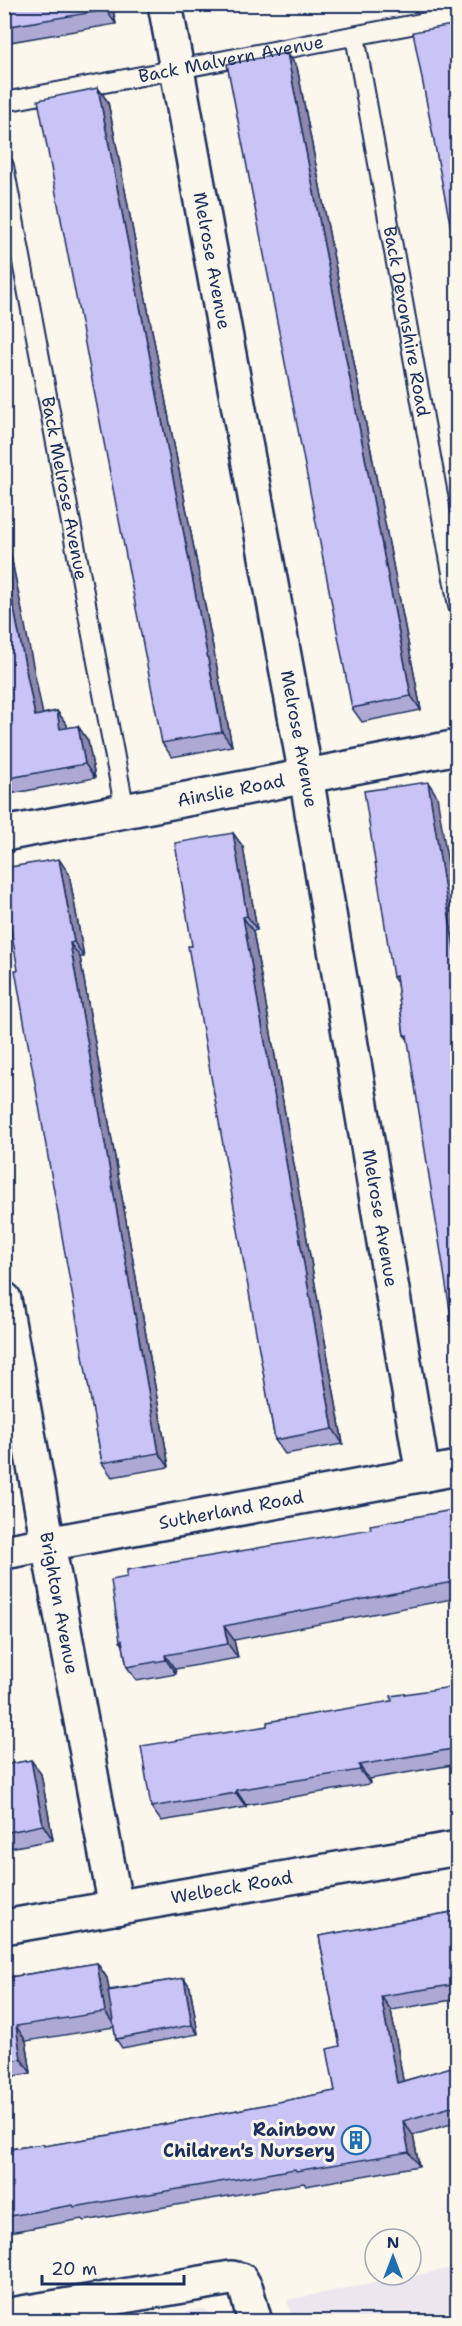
<svg xmlns="http://www.w3.org/2000/svg" width="462" height="2326" font-family="'Shantell Sans',sans-serif">
<style>
.built{fill:#ece7ef}
.lines{fill:none;stroke-linecap:round;stroke-linejoin:round}
.lane-casing{stroke:#1b2f5e;stroke-width:22}
.street-casing{stroke:#1b2f5e;stroke-width:38}
.lane{stroke:#fbf7ec;stroke-width:18}
.street{stroke:#fbf7ec;stroke-width:33}
.wall{fill:#aea8d4;stroke:#1b2f5e;stroke-width:1.5}
.shaded-wall{fill:#8d88ac;stroke:#1b2f5e;stroke-width:1.5}
.building{fill:#cac3f6;stroke:#1b2f5e;stroke-width:1.5}
.labels{text-anchor:middle;dominant-baseline:central;stroke-width:6;stroke-linejoin:round;paint-order:stroke}
.street-label{font-size:18px;fill:#1b2f5e;stroke:#fbf7ec}
.poi-label{font-size:18px;font-weight:bold;fill:#1b2f5e;stroke:#fbf7ec;text-anchor:end}
</style>
<rect width="100%" height="100%" fill="#fbf7ec"/>
<filter id="ink" filterUnits="userSpaceOnUse"><feTurbulence type="fractalNoise" baseFrequency=".0167" numOctaves="2"/><feDisplacementMap in="SourceGraphic" scale="12" xChannelSelector="R" yChannelSelector="G"/><feConvolveMatrix kernelMatrix="1 2 1 2 8 2 1 2 1" color-interpolation-filters="sRGB"/></filter>
<g filter="url(#ink)">
<g class="built">
<path d="M452 2268 457 2279V2321H293L287 2300Z"/>
<path d="M202 2309 207 2310 216 2321H132Z"/>
</g>
<g class="lines">
<g class="lane-casing">
<g id="lane">
<path id="s1" d="M355 36 458 606"/>
<path id="s2" d="M4 102 458 16"/>
<path id="s3" d="M4 166 125 811"/>
</g>
</g>
<g class="street-casing">
<g id="street">
<path id="s4" d="M165 4 306 776 423 1475"/>
<path id="s5" d="M4 834 458 747"/>
<path id="s6" d="M4 1299 48 1544 116 1908"/>
<path id="s7" d="M4 1552 458 1468"/>
<path id="s8" d="M4 1927 458 1848"/>
<path d="M4 2316 231 2278 241 2280 246 2289 255 2322"/>
</g>
</g>
<use href="#lane" class="lane"/>
<use href="#street" class="street"/>
</g>
<g class="wall">
<path d="M4 4H112L116 24 4 43Z"/>
<path d="M287 53 297 67 421 710 362 722 352 708Z"/>
<path d="M98 88 108 102 232 746 172 757 162 743Z"/>
<path d="M4 521 42 714 57 711 67 725V728L78 726 88 741 95 778 4 795Z"/>
<path d="M437 796 408 1040 404 1035 397 983 393 977Z"/>
<path d="M233 833 243 847 257 930 253 931 343 1444 285 1454 275 1440 192 946Z"/>
<path d="M69 874 84 957H80L169 1467 112 1477 102 1463 18 970Z"/>
<path d="M458 1509V1598L234 1640 238 1658 175 1669 176 1674 137 1681 127 1667 123 1645 120 1641 371 1529Z"/>
<path d="M4 1637 12 1683 4 1684Z"/>
<path d="M458 1686V1764L369 1779 370 1784 246 1805V1807L161 1821 151 1807 267 1726 392 1701Z"/>
<path d="M31 1760 41 1774 53 1840 4 1849V1765Z"/>
<path d="M458 1911V1999L391 2010 403 2081 458 2066V2122L413 2135 419 2166 306 2186 304 2183 84 2221 82 2219 4 2233V2150L43 2144 45 2146 110 2135 335 2091 340 2046 319 1936Z"/>
<path d="M97 1963 107 1978 109 1990 184 1978 190 1987 198 2034 122 2048 116 2039 114 2027 26 2041 31 2073 4 2078V1978Z"/>
</g>
<g class="shaded-wall">
<path d="M105 4H112L116 24 106 10Z"/>
<path d="M287 53 297 67 421 710 411 696Z"/>
<path d="M98 88 108 102 232 746 222 732Z"/>
<path d="M4 521 46 730 35 716 4 558Z"/>
<path d="M57 711 67 725 70 744 60 729Z"/>
<path d="M78 726 88 741 95 778 85 764Z"/>
<path d="M428 782 437 796 458 927V974Z"/>
<path d="M233 833 243 847 257 930 247 916Z"/>
<path d="M59 859 69 874 84 957 74 942Z"/>
<path d="M243 917 253 931 343 1444 333 1429Z"/>
<path d="M70 943 80 957 169 1467 159 1453Z"/>
<path d="M224 1626 234 1640 238 1658 228 1644Z"/>
<path d="M4 1637 12 1683 4 1671Z"/>
<path d="M165 1655 175 1669 176 1674 166 1660Z"/>
<path d="M31 1760 41 1774 53 1840 43 1825Z"/>
<path d="M359 1765 369 1779 370 1784 360 1770Z"/>
<path d="M236 1790 246 1805V1807L236 1793Z"/>
<path d="M97 1963 107 1978 115 2026 105 2012Z"/>
<path d="M184 1978 190 1987 198 2034 192 2025Z"/>
<path d="M381 1996 391 2010 406 2097 397 2083Z"/>
<path d="M16 2026 26 2041 31 2073 21 2059Z"/>
<path d="M403 2121 413 2135 419 2166 409 2152Z"/>
</g>
<g class="building">
<path d="M4 4H105L106 10 4 27Z"/>
<path d="M458 24V265L413 32Z"/>
<path d="M287 53 411 696 352 708 227 64Z"/>
<path d="M98 88 222 732 162 743 38 100Z"/>
<path d="M4 558 35 716 57 711 60 729 78 726 85 764 4 779Z"/>
<path d="M428 782 458 974V1362L407 1035H404L396 976 393 977 364 791Z"/>
<path d="M233 833 247 916 243 917 333 1429 275 1440 188 946H192L175 843Z"/>
<path d="M59 859 74 942 70 943 159 1453 102 1463 15 970H18L4 889V868Z"/>
<path d="M458 1509V1581L224 1626 228 1644 165 1655 166 1660 127 1667 122 1640 120 1641 111 1580 127 1577V1570L371 1529 370 1525Z"/>
<path d="M458 1686V1748L359 1765 360 1770 236 1790V1793L151 1807 141 1746 267 1726V1722L392 1701 391 1696Z"/>
<path d="M31 1760 43 1825 4 1833V1765Z"/>
<path d="M458 1911V1984L381 1996 397 2083 458 2065V2105L403 2121 409 2152 296 2171 295 2169 74 2207 73 2205 4 2217V2150L43 2144 44 2146 110 2135 335 2091 327 2049 340 2046 319 1936Z"/>
<path d="M97 1963 105 2012 16 2026 21 2059 4 2062V1978Z"/>
<path d="M184 1978 192 2025 116 2039 108 1991Z"/>
<path d="M458 2191V2204L452 2193Z"/>
</g>
</g>
<defs>
<g id="building-ring" transform="scale(1.5)"><circle r="9.5" fill="#fbf7ec" stroke="#1f6fb2" stroke-width="1.5"/><path d="M-4-6H4V6H1V3H-1V6H-4ZM-2.5-4.3h1.7v1.8h-1.7ZM.8-4.3h1.7v1.8H.8ZM-2.5-1h1.7V.8h-1.7ZM.8-1h1.7V.8H.8Z" fill="#1f6fb2"/></g>
</defs>
<g fill-rule="evenodd">
<use href="#building-ring" x="356" y="2140"/>
</g>
<g class="labels">
<g class="street-label">
<text stroke="none"><textPath href="#s2" startOffset="231">Back Malvern Avenue</textPath></text>
<text stroke="none"><textPath href="#s4" startOffset="261">Melrose Avenue</textPath></text>
<text stroke="none"><textPath href="#s1" startOffset="290">Back Devonshire Road</textPath></text>
<text stroke="none"><textPath href="#s3" startOffset="328">Back Melrose Avenue</textPath></text>
<text stroke="none"><textPath href="#s4" startOffset="747">Melrose Avenue</textPath></text>
<text stroke="none"><textPath href="#s5" startOffset="231">Ainslie Road</textPath></text>
<text stroke="none"><textPath href="#s4" startOffset="1233">Melrose Avenue</textPath></text>
<text stroke="none"><textPath href="#s7" startOffset="231">Sutherland Road</textPath></text>
<text stroke="none"><textPath href="#s6" startOffset="309">Brighton Avenue</textPath></text>
<text stroke="none"><textPath href="#s8" startOffset="231">Welbeck Road</textPath></text>
</g>
<g class="poi-label">
<text x="335" y="2130">Rainbow<tspan x="335" dy="21">Children's Nursery</tspan></text>
</g>
</g>
<rect width="462" height="2326" fill="none" stroke="#fbf7ec" stroke-width="24"/>
<rect x="12" y="12" width="438" height="2302" fill="none" stroke="#1b2f5e" stroke-width="2" filter="url(#ink)"/>
<g transform="translate(393 2257)"><circle r="28" fill="#fbf7ec" stroke="#a1a7b3" stroke-width="1.5"/>
<path d="M0-4.5L10 22L0 15L-10 22Z" fill="#1f6fb2"/>
<text y="-9" font-size="16" font-weight="bold" text-anchor="middle" fill="#1b2f5e">N</text>
</g>
<path d="M42 2275v9h142v-9" fill="none" stroke="#1b2f5e" stroke-width="3"/>
<text x="51" y="2275" font-size="18" fill="#1b2f5e" stroke="#fbf7ec" stroke-width="4.5" paint-order="stroke">20 m</text>
</svg>
